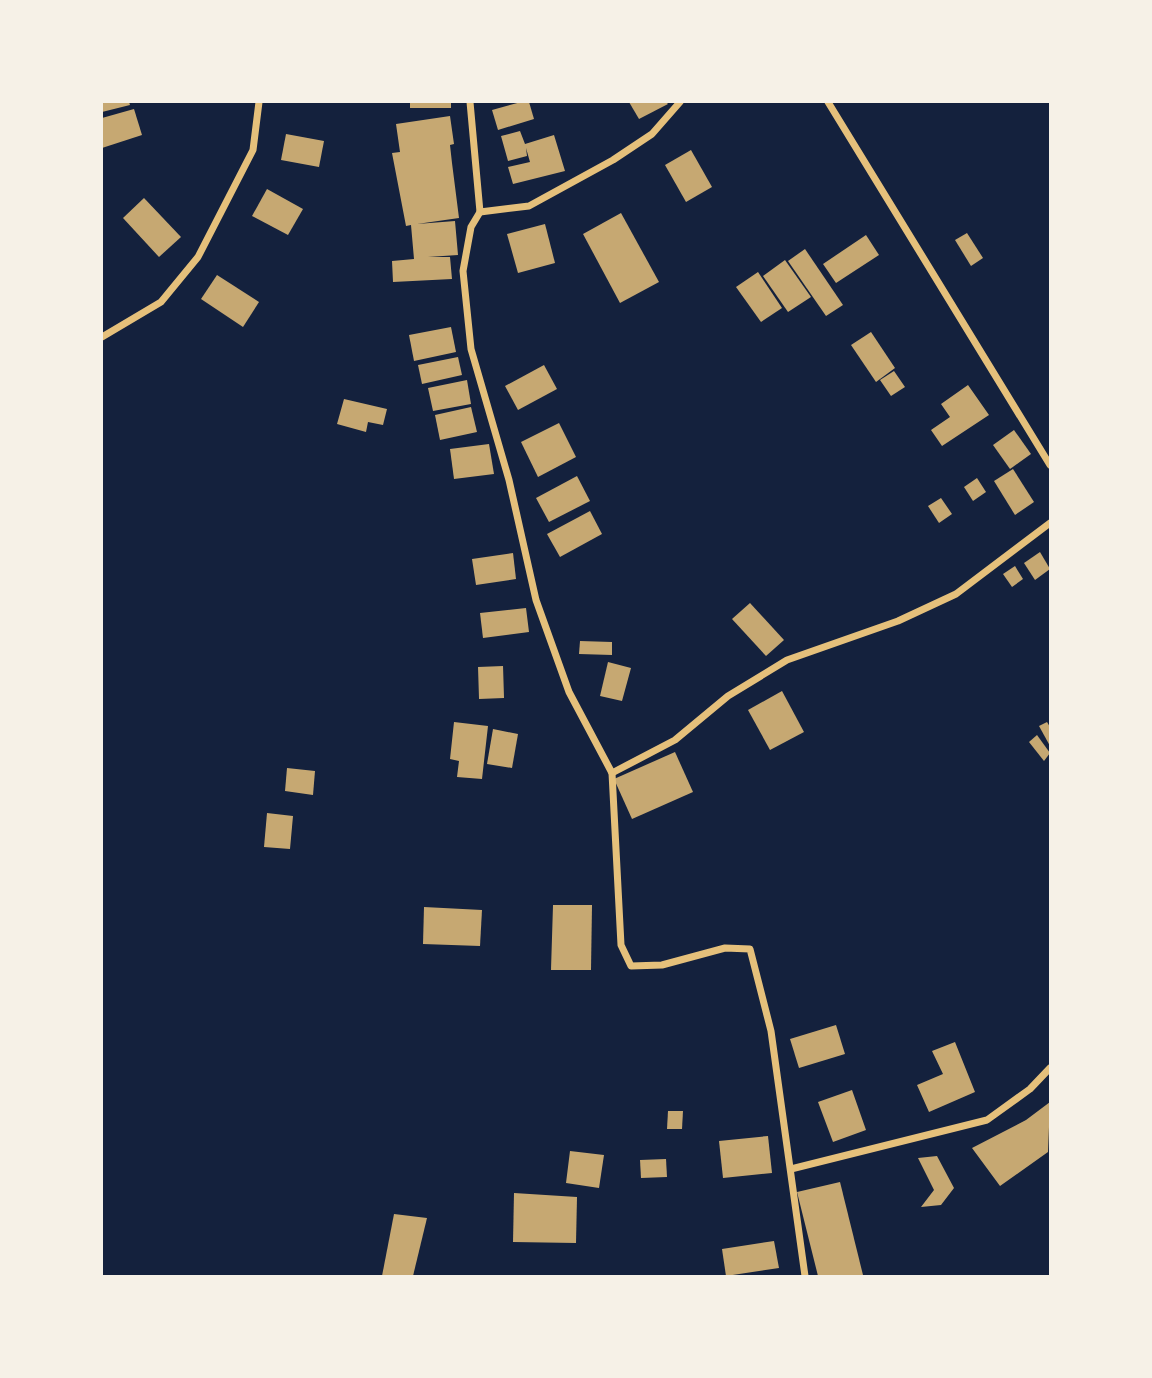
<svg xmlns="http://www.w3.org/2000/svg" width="1152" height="1378" font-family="'Titillium Web',sans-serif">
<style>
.building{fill:#c6a872}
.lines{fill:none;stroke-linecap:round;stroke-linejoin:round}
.minor{stroke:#e5c07b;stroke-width:7}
</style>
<rect width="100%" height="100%" fill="#14213d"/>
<g class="building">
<path d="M102 102H129L130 105 102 112Z"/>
<rect x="410" y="102" width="41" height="6"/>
<path d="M521 102H529L534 119 498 130 492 110Z"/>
<path d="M629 102H666L668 104 639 119Z"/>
<path d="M134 109 142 135 102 148V118Z"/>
<path d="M450 116 454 144 450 145 452 163 459 218 417 224 455 221 458 255 428 257H450L452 279 393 282 392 261 414 259 411 225 406 226 392 153 400 152 396 124Z"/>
<path d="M520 131 525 144 554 135 565 171 513 184 508 167 530 162 526 148 527 156 508 161 501 136Z"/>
<path d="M286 134 324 141 319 167 281 160Z"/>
<path d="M691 150 712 187 686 202 665 165Z"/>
<path d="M267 189 303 209 288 235 252 216Z"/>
<path d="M144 198 181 237 159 257 123 218Z"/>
<path d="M621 213 659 282 620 303 583 234Z"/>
<path d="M545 224 555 263 518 273 507 234Z"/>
<path d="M967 233 983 258 971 266 955 240Z"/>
<path d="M866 235 879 255 836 283 823 264Z"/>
<path d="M805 249 843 305 826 316 788 261Z"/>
<path d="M785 260 811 297 788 312 763 276Z"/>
<path d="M758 272 782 308 761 322 736 287Z"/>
<path d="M217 275 259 302 243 327 201 299Z"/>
<path d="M451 327 456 352 414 361 409 335Z"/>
<path d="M871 332 895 368 876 382 851 345Z"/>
<path d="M458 357 462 375 422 384 418 365Z"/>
<path d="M544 365 557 389 518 410 505 386Z"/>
<path d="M894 371 905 387 891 396 880 380Z"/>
<path d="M467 380 471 404 433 411 428 388Z"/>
<path d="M968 385 989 415 942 446 931 430 950 417 941 404Z"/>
<path d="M344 399 387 409 383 425 368 422 366 432 337 424Z"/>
<path d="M471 407 477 432 440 440 435 415Z"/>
<path d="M559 423 576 457 538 477 521 442Z"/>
<path d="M1014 430 1031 454 1010 469 993 445Z"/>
<path d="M489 444 494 474 454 479 450 449Z"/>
<path d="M1013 469 1034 502 1015 515 994 481Z"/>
<path d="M577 476 590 501 549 522 536 498Z"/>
<path d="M977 478 986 492 973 501 964 487Z"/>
<path d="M941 498 952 514 939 523 928 506Z"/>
<path d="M590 511 602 534 560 557 547 534Z"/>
<path d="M1040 552 1050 569 1035 580 1024 563Z"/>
<path d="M513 553 516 579 476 585 472 559Z"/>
<path d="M1015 566 1023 579 1012 587 1003 574Z"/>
<path d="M750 603 784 640 766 656 732 619Z"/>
<path d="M526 608 529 632 483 638 480 613Z"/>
<path d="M580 641 612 642V655L579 654Z"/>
<path d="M608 662 631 668 622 701 600 696Z"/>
<path d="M503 666 504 698 479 699 478 667Z"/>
<path d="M782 691 804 732 770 750 748 710Z"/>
<path d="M454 722 488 726 482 779 457 777 459 761 450 759Z"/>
<path d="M1047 722 1050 727V746L1039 726Z"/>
<path d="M493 729 518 734 512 768 487 764Z"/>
<path d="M1037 735 1050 753 1044 761 1029 742Z"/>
<path d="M675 752 693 792 632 819 614 779Z"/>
<path d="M287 768 315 771 313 795 285 791Z"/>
<path d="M267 813 293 816 290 849 264 847Z"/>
<path d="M553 905H592L591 970H551Z"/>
<path d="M424 907 482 910 480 946 423 944Z"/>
<path d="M836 1025 845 1054 799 1068 790 1039Z"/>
<path d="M955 1042 975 1092 929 1112 917 1085 943 1074 932 1051Z"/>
<path d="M852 1090 866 1130 833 1142 818 1102Z"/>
<path d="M1050 1102 1048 1152 1000 1186 972 1148 1026 1120Z"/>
<path d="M668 1111H683L682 1129H667Z"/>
<path d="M768 1136 772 1173 723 1178 719 1141Z"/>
<path d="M570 1151 604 1155 599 1188 566 1183Z"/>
<path d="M937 1156 954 1188 941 1205 921 1207 934 1190 918 1158Z"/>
<path d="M666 1159 667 1177 641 1178 640 1160Z"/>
<path d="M840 1182 863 1275 818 1276 797 1192Z"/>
<path d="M514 1193 577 1197 576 1243 513 1242Z"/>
<path d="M394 1214 427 1218 413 1276H382Z"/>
<path d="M774 1241 779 1268 726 1276 722 1249Z"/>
</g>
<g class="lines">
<g class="minor">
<path d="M470 102 480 212 471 227 463 271 471 349 509 480 536 600 569 692 612 773 621 945 631 966 662 965 725 948 750 949 771 1031 805 1276"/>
<path d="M828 102 1050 465"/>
<path d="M480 212 529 206 613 160 652 134 680 102"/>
<path d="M102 337 161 302 198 257 253 150 259 102"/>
<path d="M612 773 675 740 728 696 787 660 898 621 956 594 1050 523"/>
<path d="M791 1169 987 1120 1030 1089 1050 1068"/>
</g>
</g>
<rect width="1152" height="1378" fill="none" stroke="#f6f1e7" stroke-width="206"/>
</svg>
